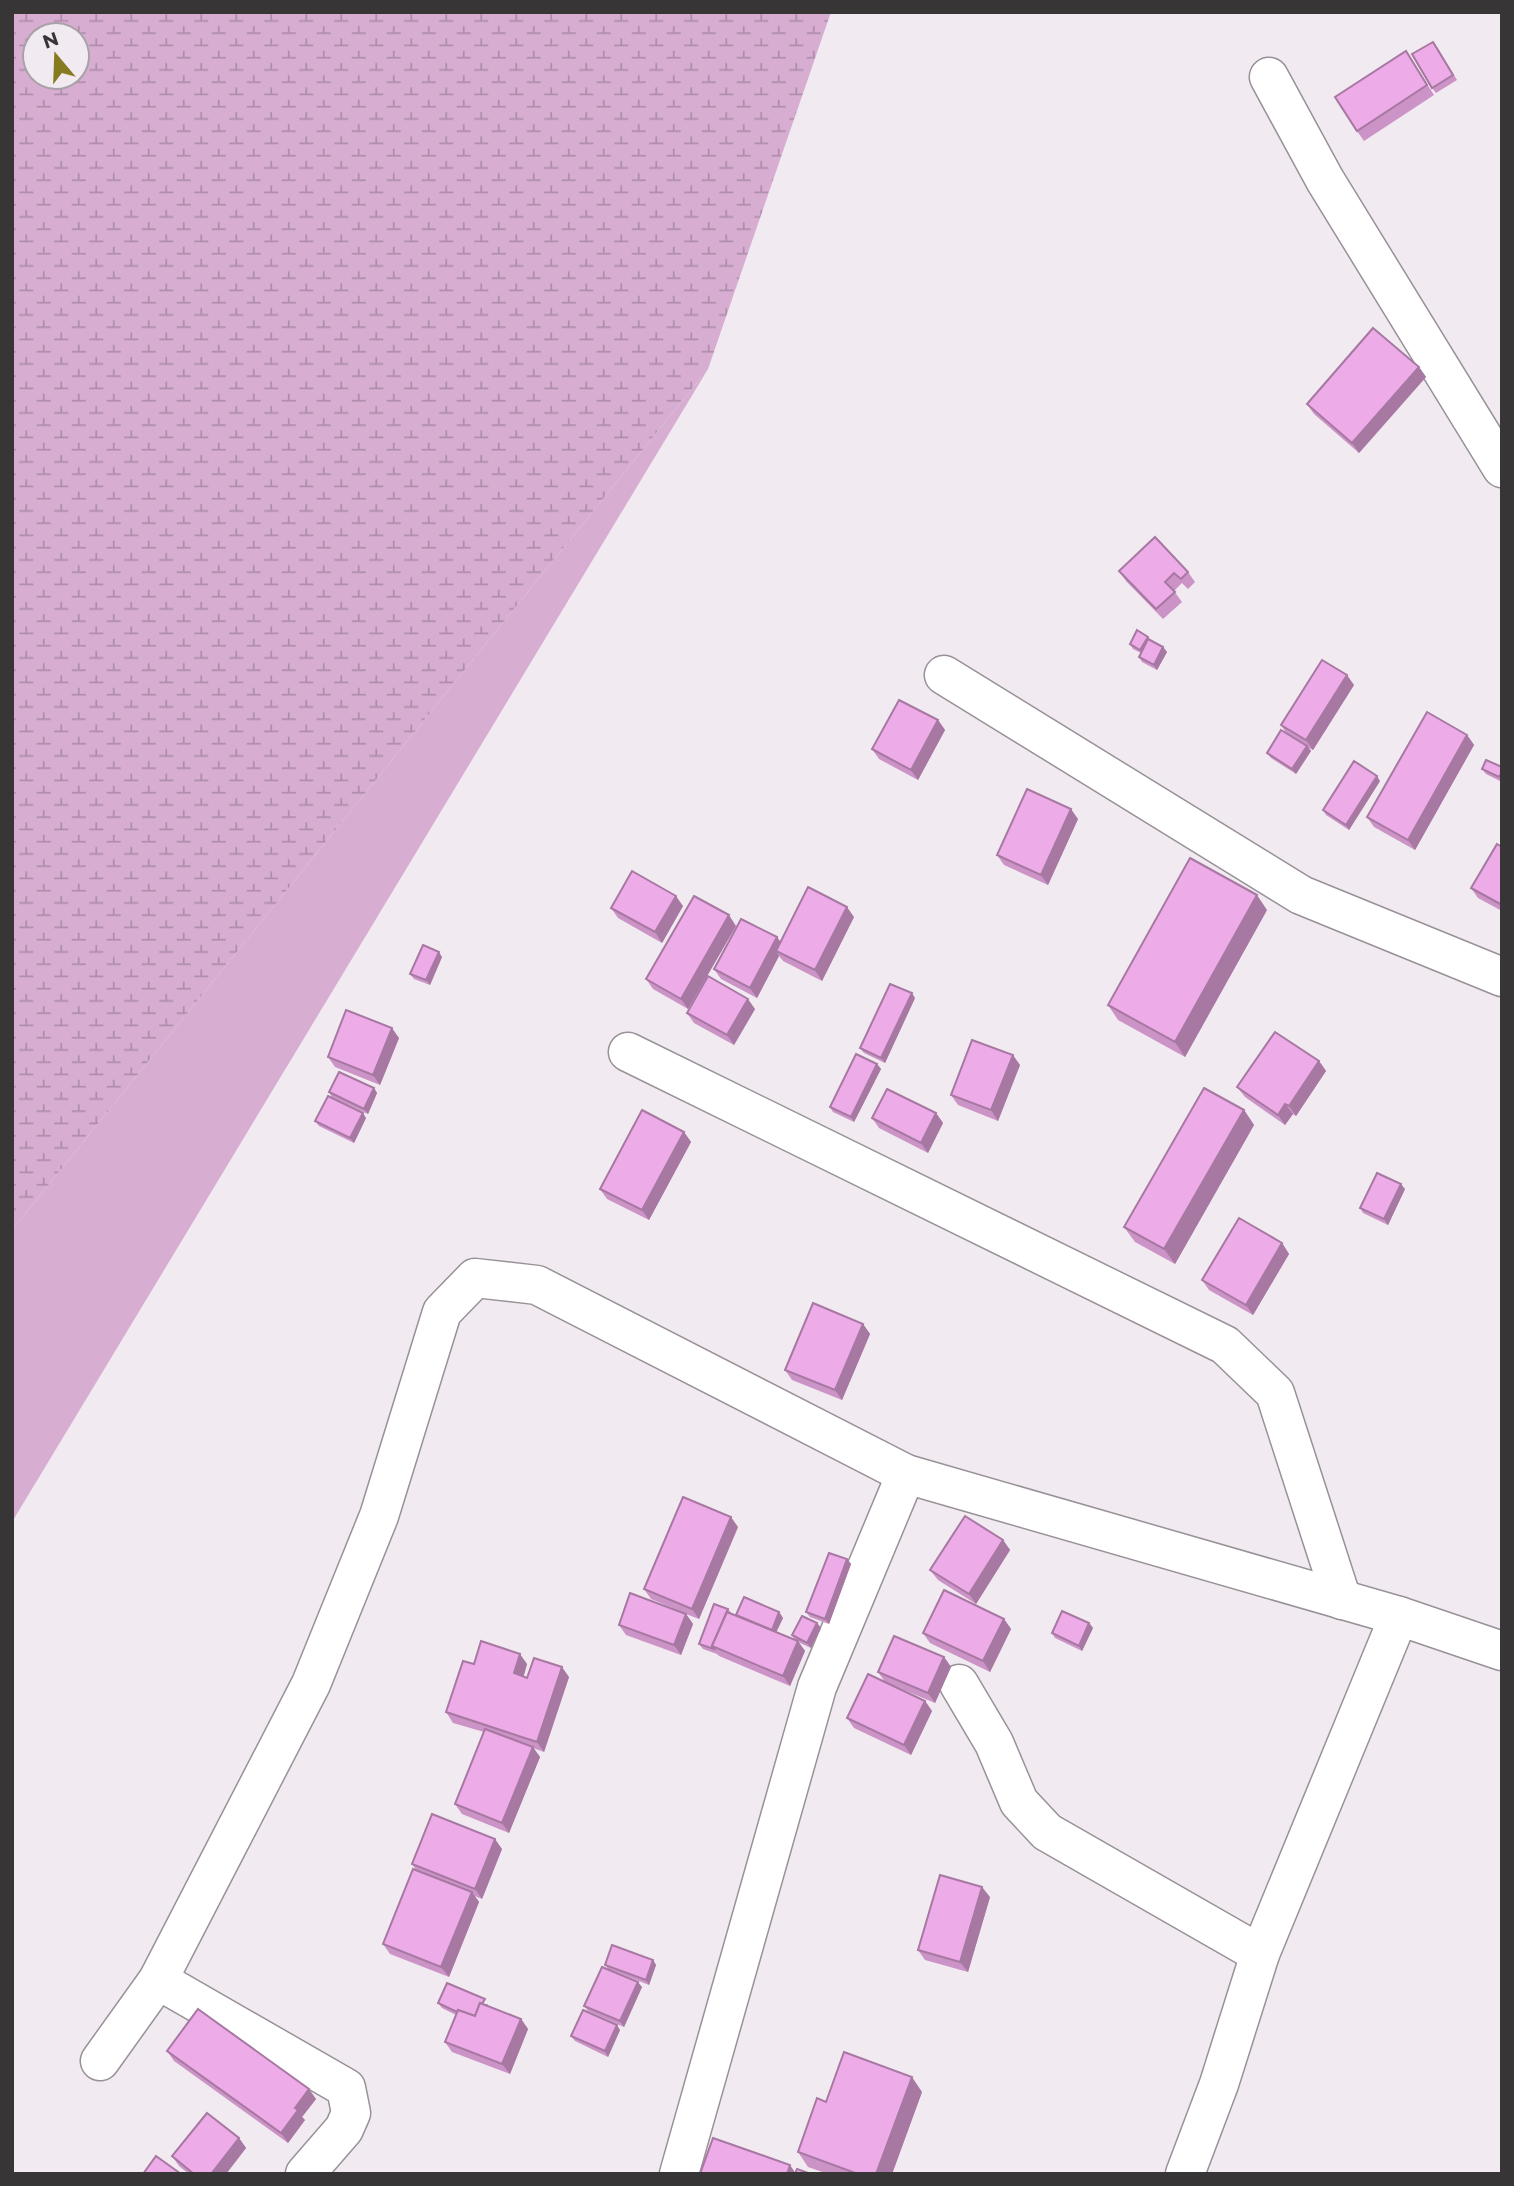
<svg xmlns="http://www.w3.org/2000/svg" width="1514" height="2186" font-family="Montserrat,sans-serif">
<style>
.green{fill:#d7add2}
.wetland{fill:url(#wetland-marsh);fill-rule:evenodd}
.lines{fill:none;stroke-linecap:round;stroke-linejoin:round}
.minor-casing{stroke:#989197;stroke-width:41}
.minor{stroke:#fff;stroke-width:38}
.wall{fill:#cc93c7}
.shaded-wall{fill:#a678a2}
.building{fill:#edabe7;stroke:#a678a2;stroke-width:2}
</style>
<defs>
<pattern id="wetland-marsh" width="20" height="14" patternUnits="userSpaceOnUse" patternTransform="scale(1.75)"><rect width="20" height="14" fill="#d7add2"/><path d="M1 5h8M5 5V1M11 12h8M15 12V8" fill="none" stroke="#af8eab"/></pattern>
</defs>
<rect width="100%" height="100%" fill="#f2eaf1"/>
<path class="green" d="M708 369 12 1522V1230Z"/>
<path class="wetland" d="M12 12H831L708 369 12 1230ZM35 35H77V77H35Z"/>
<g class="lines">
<g class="minor-casing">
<g id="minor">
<path d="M1269 77 1325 180 1502 468"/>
<path d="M944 675 1301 895 1502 977"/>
<path d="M628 1052 1225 1345 1275 1393 1342 1600"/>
<path d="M959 1684 994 1743 1019 1802 1047 1832 1260 1954"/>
<path d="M158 1980 346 2088 351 2113 344 2129 305 2174"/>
<path d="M100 2061 158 1980 311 1684 379 1516 442 1312 475 1278 537 1285 906 1474 1399 1616 1502 1651"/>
<path d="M679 2174 817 1687 906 1474"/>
<path d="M1185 2174 1219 2084 1260 1954 1399 1616"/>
</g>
</g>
<use href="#minor" class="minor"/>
</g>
<g class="wall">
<path d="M1437 47 1457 80 1436 93 1432 88Z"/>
<path d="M1406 51 1434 95 1364 141 1357 131Z"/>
<path d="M1419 367 1426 377 1359 453 1314 414 1307 404Z"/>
<path d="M1119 571 1188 572 1195 582 1188 589 1182 583 1174 591 1182 602 1163 619 1126 581Z"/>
<path d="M1148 637 1150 640 1163 647 1167 652 1157 670 1142 662 1139 657 1141 653 1133 649 1130 644Z"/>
<path d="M1354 685 1313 750 1308 748 1311 751 1296 774 1271 758 1267 753 1286 733 1281 725Z"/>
<path d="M938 720 945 730 918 780 879 759 872 749Z"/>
<path d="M1467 735 1474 745 1415 850 1374 827 1367 817Z"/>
<path d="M1502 767V782L1486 774 1482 769Z"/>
<path d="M1380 781 1349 830 1326 815 1323 810Z"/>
<path d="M1078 819 1048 885 1004 865 997 855Z"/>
<path d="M1502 847V911L1478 898 1471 888Z"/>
<path d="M683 906 662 943 618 918 611 908Z"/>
<path d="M1267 910 1185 1057 1118 1020 1108 1005Z"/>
<path d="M854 917 822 981 783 961 779 956 757 998 721 979 714 969 777 937 780 942Z"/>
<path d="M736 926 688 1009 653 989 646 979Z"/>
<path d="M442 957 430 985 414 979 410 974Z"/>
<path d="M915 998 885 1063 864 1053 860 1048Z"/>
<path d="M755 1009 734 1045 694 1023 687 1013Z"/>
<path d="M399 1038 380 1085 335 1067 328 1057Z"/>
<path d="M1319 1061 1326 1071 1296 1116 1293 1114 1285 1125 1245 1097 1237 1087Z"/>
<path d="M877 1064 881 1069 854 1122 833 1112 830 1107Z"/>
<path d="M1020 1065 998 1121 958 1105 951 1095Z"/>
<path d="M374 1088 377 1093 368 1114 332 1097 329 1092Z"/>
<path d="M1244 1110 1254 1125 1175 1264 1135 1242 1124 1227Z"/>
<path d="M936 1113 943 1123 928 1153 879 1128 872 1118Z"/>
<path d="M366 1118 354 1143 319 1126 315 1121Z"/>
<path d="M684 1132 691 1142 649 1220 607 1199 600 1189Z"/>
<path d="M1405 1189 1388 1225 1363 1213 1360 1208Z"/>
<path d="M1282 1243 1289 1254 1253 1315 1209 1290 1202 1280Z"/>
<path d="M863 1324 870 1334 842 1400 792 1380 785 1370Z"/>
<path d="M738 1527 699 1619 686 1614 693 1624 681 1655 626 1635 619 1625 677 1610 651 1599 644 1589Z"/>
<path d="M1003 1540 1010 1550 976 1604 938 1580 930 1570Z"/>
<path d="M847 1559 851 1564 829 1624 810 1617 806 1612Z"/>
<path d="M728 1609 732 1614 737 1616 779 1612 783 1618 776 1632 795 1640 792 1635 817 1623 821 1628 811 1648 798 1642 805 1651 790 1686 719 1656 717 1654 703 1649 699 1644Z"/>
<path d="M1004 1619 1011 1629 990 1672 930 1643 923 1633Z"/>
<path d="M1089 1623 1093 1628 1082 1651 1055 1638 1052 1633Z"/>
<path d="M944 1657 951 1667 935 1703 885 1682 878 1672Z"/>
<path d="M474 1664H527L524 1676 527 1678 569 1677 544 1752 533 1748 540 1757 509 1833 462 1814 455 1804 484 1732 453 1723 446 1712Z"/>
<path d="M925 1701 932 1711 911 1755 854 1728 847 1718Z"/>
<path d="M502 1849 482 1899 475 1896 479 1902 449 1977 390 1954 383 1944 416 1870 412 1864Z"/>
<path d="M990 1897 968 1972 925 1960 918 1950Z"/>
<path d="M653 1960 656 1965 649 1985 611 1970 642 1987 624 2027 588 2011 584 2006 609 1970 605 1965Z"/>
<path d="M438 2003 488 2004 487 2006 521 2019 528 2029 510 2074 452 2052 445 2042 456 2015 442 2008Z"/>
<path d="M620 2030 608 2057 575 2041 571 2036Z"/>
<path d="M167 2051 316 2099 302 2117 305 2120 288 2143 174 2061Z"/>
<path d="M922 2092 892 2174H828L808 2167 798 2152 826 2102Z"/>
<path d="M239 2138 246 2148 226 2174H189L179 2166 172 2156Z"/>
</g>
<g class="shaded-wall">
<path d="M1419 367 1426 377 1359 453 1352 443Z"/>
<path d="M1148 637 1151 642 1144 655 1140 650Z"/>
<path d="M1163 647 1167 652 1157 670 1154 665Z"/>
<path d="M1347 675 1354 685 1313 750 1306 740Z"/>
<path d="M938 720 945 730 918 780 911 770Z"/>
<path d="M1467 735 1474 745 1415 850 1408 840Z"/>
<path d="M1307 746 1311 751 1296 774 1292 769Z"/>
<path d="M1377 776 1380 781 1349 830 1346 825Z"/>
<path d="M1071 809 1078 819 1048 885 1041 875Z"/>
<path d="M1257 895 1267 910 1185 1057 1175 1042Z"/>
<path d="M676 896 683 906 662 943 655 932Z"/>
<path d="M847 907 854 917 822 981 815 970Z"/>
<path d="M729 915 736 926 688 1009 681 999Z"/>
<path d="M777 937 784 947 776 951 779 956 757 998 750 988Z"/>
<path d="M439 952 442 957 430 985 426 980Z"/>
<path d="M912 993 915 998 885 1063 881 1058Z"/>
<path d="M748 999 755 1009 734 1045 727 1035Z"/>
<path d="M392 1028 399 1038 380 1085 373 1075Z"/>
<path d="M1013 1055 1020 1065 998 1121 991 1110Z"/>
<path d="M1319 1061 1326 1071 1296 1116 1289 1106Z"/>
<path d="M877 1064 881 1069 854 1122 851 1117Z"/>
<path d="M374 1088 377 1093 368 1114 364 1109Z"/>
<path d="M1285 1104 1293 1114 1285 1125 1278 1115Z"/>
<path d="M1244 1110 1254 1125 1175 1264 1164 1249Z"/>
<path d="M363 1113 366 1118 354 1143 350 1138Z"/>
<path d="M936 1113 943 1123 928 1153 921 1143Z"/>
<path d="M684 1132 691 1142 649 1220 642 1210Z"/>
<path d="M1401 1184 1405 1189 1388 1225 1384 1219Z"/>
<path d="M1282 1243 1289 1254 1253 1315 1246 1305Z"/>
<path d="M863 1324 870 1334 842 1400 835 1390Z"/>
<path d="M731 1517 738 1527 699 1619 692 1609Z"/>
<path d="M1003 1540 1010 1550 976 1604 969 1594Z"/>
<path d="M847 1559 851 1564 829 1624 825 1619Z"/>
<path d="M779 1612 783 1618 775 1635 772 1630Z"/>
<path d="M686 1614 693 1624 681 1655 674 1645Z"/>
<path d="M1004 1619 1011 1629 990 1672 983 1661Z"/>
<path d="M817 1623 821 1628 811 1648 807 1643Z"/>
<path d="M1089 1623 1093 1628 1082 1651 1079 1646Z"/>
<path d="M798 1641 805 1651 790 1686 783 1676Z"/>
<path d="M520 1654 527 1664 521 1684 514 1673Z"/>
<path d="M944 1657 951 1667 935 1703 928 1693Z"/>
<path d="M562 1667 569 1677 544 1752 537 1742Z"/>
<path d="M925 1701 932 1711 911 1755 904 1745Z"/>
<path d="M533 1747 540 1757 509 1833 502 1823Z"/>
<path d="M495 1839 502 1849 482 1899 475 1889Z"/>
<path d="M982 1887 990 1897 968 1972 960 1962Z"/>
<path d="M472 1892 479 1902 449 1977 441 1967Z"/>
<path d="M653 1960 656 1965 649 1985 646 1980Z"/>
<path d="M638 1982 642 1987 624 2027 620 2021Z"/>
<path d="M521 2019 528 2029 510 2074 502 2064Z"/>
<path d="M617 2025 620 2030 608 2057 605 2051Z"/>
<path d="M912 2077 922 2092 892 2174H876Z"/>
<path d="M309 2089 316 2099 302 2117 305 2120 288 2143 281 2133 295 2108Z"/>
<path d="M239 2138 246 2148 226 2174H211Z"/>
<path d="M790 2165 796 2174H787Z"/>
</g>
<g class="building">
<path d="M1433 42 1453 75 1432 88 1412 54Z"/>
<path d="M1406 51 1427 85 1357 131 1335 97Z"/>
<path d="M1373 328 1419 367 1352 443 1307 404Z"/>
<path d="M1155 537 1188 572 1181 579 1174 573 1165 582 1175 592 1156 609 1119 571Z"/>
<path d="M1137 630 1148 637 1140 650 1130 644Z"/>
<path d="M1148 639 1163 647 1154 665 1139 657Z"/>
<path d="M1322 660 1347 675 1306 740 1281 725Z"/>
<path d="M899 700 938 720 911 770 872 749Z"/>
<path d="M1427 712 1467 735 1408 840 1367 817Z"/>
<path d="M1281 730 1307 746 1292 769 1267 753Z"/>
<path d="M1486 760 1502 767V772L1499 777 1482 769Z"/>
<path d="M1354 761 1377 776 1346 825 1323 810Z"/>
<path d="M1027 789 1071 809 1041 875 997 855Z"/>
<path d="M1497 844 1502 847V905L1471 888Z"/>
<path d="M1190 858 1257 895 1175 1042 1108 1005Z"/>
<path d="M632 871 676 896 655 932 611 908Z"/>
<path d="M808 887 847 907 815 970 776 951Z"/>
<path d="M694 896 729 915 681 999 646 979Z"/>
<path d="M741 919 777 937 750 988 714 969Z"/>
<path d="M423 945 439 952 426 980 410 974Z"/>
<path d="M708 976 748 999 727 1035 687 1013Z"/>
<path d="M890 984 912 993 881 1058 860 1048Z"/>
<path d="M346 1010 392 1028 373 1075 328 1057Z"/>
<path d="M1275 1032 1319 1061 1289 1106 1285 1104 1278 1115 1237 1087Z"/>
<path d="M972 1040 1013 1055 991 1110 951 1095Z"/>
<path d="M856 1054 877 1064 851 1117 830 1107Z"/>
<path d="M339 1072 374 1088 364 1109 329 1092Z"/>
<path d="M1204 1088 1244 1110 1164 1249 1124 1227Z"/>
<path d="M887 1089 936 1113 921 1143 872 1118Z"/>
<path d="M328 1096 363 1113 350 1138 315 1121Z"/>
<path d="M642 1110 684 1132 642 1210 600 1189Z"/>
<path d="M1377 1173 1401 1184 1384 1219 1360 1208Z"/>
<path d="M1239 1218 1282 1243 1246 1305 1202 1280Z"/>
<path d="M813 1303 863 1324 835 1390 785 1370Z"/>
<path d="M683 1497 731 1517 692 1609 644 1589Z"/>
<path d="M965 1516 1003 1540 969 1594 930 1570Z"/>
<path d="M829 1553 847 1559 825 1619 806 1612Z"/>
<path d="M944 1590 1004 1619 983 1661 923 1633Z"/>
<path d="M630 1593 686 1614 674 1645 619 1625Z"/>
<path d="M744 1597 779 1612 772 1630 736 1615Z"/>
<path d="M714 1604 728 1609 712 1646 714 1649 699 1644Z"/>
<path d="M1062 1611 1089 1623 1079 1646 1052 1633Z"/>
<path d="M727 1612 798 1641 783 1676 712 1646Z"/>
<path d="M802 1616 817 1623 807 1643 792 1635Z"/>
<path d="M894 1636 944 1657 928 1693 878 1672Z"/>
<path d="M481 1641 520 1654 514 1673 527 1678 534 1658 562 1667 537 1742 446 1712 463 1661 474 1664Z"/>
<path d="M868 1674 925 1701 904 1745 847 1718Z"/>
<path d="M485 1729 533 1747 502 1823 455 1804Z"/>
<path d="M432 1814 495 1839 475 1889 412 1864Z"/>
<path d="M413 1869 472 1892 441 1967 383 1944Z"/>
<path d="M940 1875 982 1887 960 1962 918 1950Z"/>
<path d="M612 1945 653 1960 646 1980 605 1965Z"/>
<path d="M602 1967 638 1982 620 2021 584 2006Z"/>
<path d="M447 1983 485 1999 482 2004 480 2003 475 2016 458 2010 457 2012 438 2003Z"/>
<path d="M480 2003 521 2019 502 2064 445 2042 458 2010 475 2016Z"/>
<path d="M198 2009 309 2089 295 2108 298 2110 281 2133 167 2051Z"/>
<path d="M583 2010 617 2025 605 2051 571 2036Z"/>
<path d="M844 2052 912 2077 876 2174H858L798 2152 817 2098 826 2102Z"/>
<path d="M207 2113 239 2138 211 2174H194L172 2156Z"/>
<path d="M713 2138 790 2165 787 2174H700Z"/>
<path d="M156 2156 181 2174H143Z"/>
<path d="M797 2169 811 2174H795Z"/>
</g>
<rect width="1514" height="2186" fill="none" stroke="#383537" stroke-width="28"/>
<g transform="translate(56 56) rotate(341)"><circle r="33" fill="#f2eaf1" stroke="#a8a2a7" stroke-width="2"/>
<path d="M0-5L12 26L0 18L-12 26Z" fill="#867b20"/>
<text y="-10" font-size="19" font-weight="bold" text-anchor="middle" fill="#383537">N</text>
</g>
</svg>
